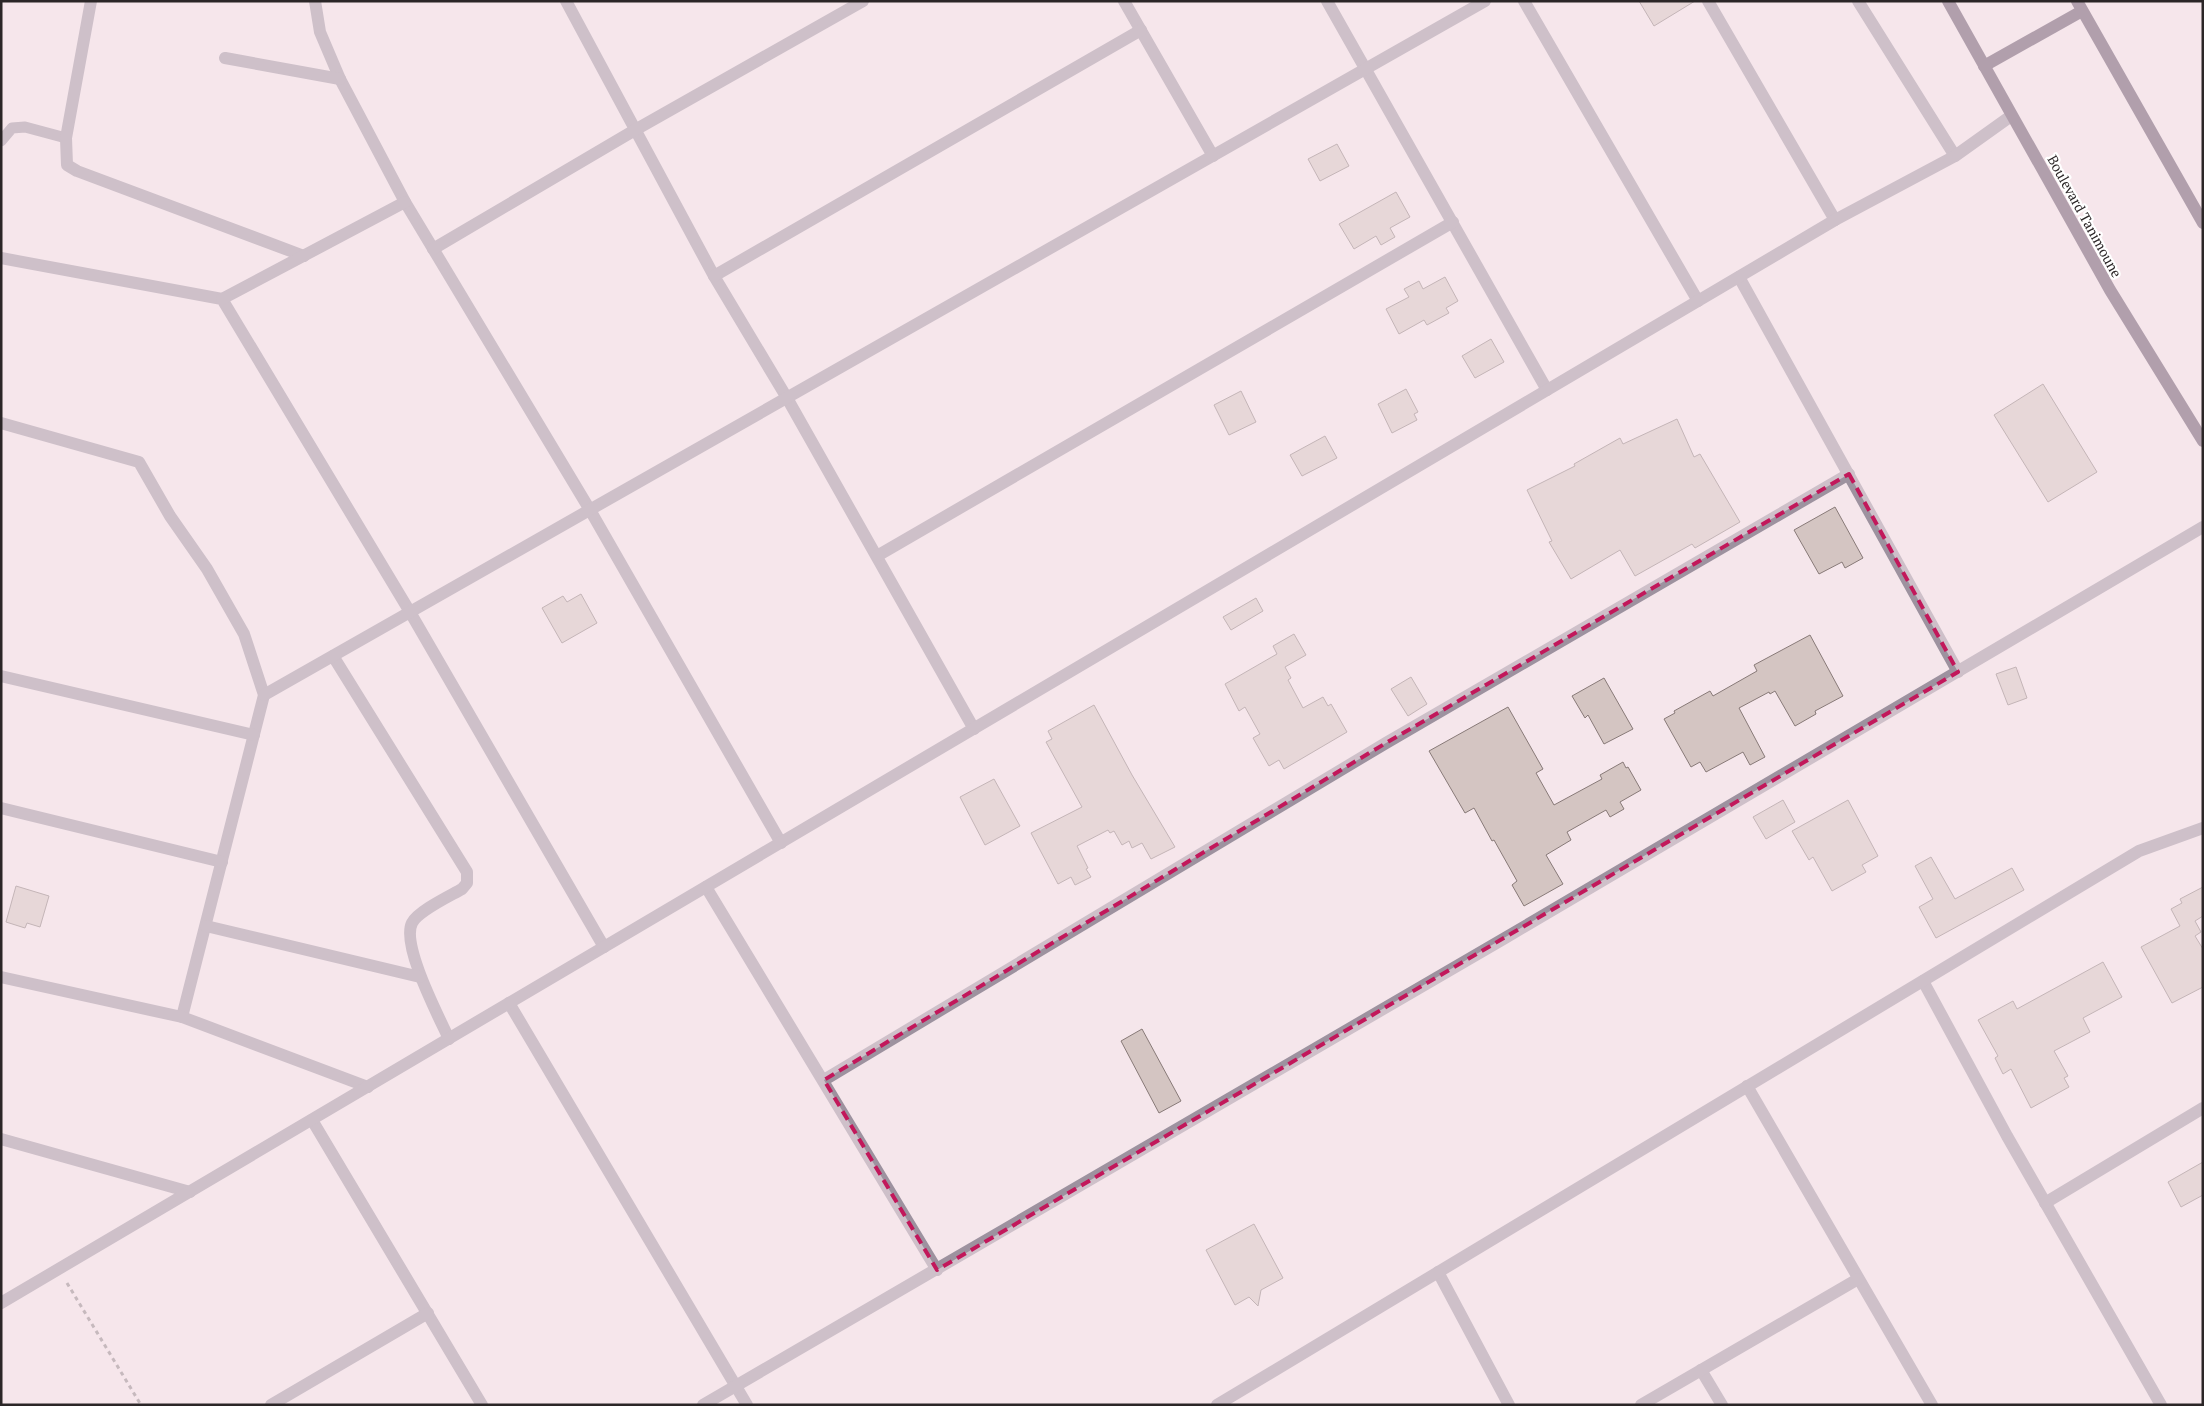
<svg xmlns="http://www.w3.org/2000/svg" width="2204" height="1406" font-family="'PT Serif',serif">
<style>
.building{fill:#d4c5c2;stroke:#887a78}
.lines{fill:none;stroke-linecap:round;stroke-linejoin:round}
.path{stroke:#8d8386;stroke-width:3;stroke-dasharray:4 4;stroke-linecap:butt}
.service{stroke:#9d929f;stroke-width:11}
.minor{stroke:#9d929f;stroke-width:12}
.primary{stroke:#5e4b61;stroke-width:12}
.marked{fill:none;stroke:#c2185b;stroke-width:4;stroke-dasharray:10 6;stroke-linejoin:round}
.labels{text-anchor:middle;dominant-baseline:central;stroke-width:4.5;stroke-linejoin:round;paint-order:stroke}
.street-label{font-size:14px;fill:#2b2627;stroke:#fff}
</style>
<rect width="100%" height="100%" fill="#f5e6eb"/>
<g class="building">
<path d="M1639 1H1695L1654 26Z"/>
<path d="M1337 144 1349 166 1320 181 1308 159Z"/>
<path d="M1396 192 1410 217 1390 228 1395 237 1381 245 1376 236 1354 249 1339 224Z"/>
<path d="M1445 277 1458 301 1446 308 1449 313 1427 325 1424 320 1399 334 1386 309 1409 297 1404 289 1419 281 1423 289Z"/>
<path d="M1491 339 1504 362 1475 378 1462 356Z"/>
<path d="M2043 384 2097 472 2048 502 1994 415Z"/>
<path d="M1406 389 1418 412 1414 414 1417 420 1392 433 1378 404Z"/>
<path d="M1241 391 1256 422 1229 435 1214 405Z"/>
<path d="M1677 419 1694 457 1700 454 1740 522 1695 548 1692 544 1635 576 1620 550 1571 579 1549 542 1552 541 1527 490 1575 466 1574 464 1620 438 1623 444Z"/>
<path d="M1325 436 1337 458 1302 476 1290 455Z"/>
<path d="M1835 507 1863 558 1845 568 1842 562 1819 574 1794 530Z"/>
<path d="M581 594 597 623 562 643 542 608 563 596 567 602Z"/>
<path d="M1256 598 1263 611 1231 630 1223 617Z"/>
<path d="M1294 634 1306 655 1285 667 1291 678 1288 680 1303 708 1323 697 1328 706 1331 704 1347 732 1284 769 1279 760 1269 766 1253 738 1260 734 1245 707 1239 711 1225 684 1277 654 1273 646Z"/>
<path d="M1810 635 1843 696 1815 711 1816 714 1795 726 1775 691 1770 694 1769 692 1739 708 1765 757 1750 765 1743 752 1706 772 1700 762 1691 767 1664 719 1675 713 1674 711 1710 691 1713 696 1757 671 1754 665Z"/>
<path d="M2016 667 2027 698 2008 705 1996 674Z"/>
<path d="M1411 677 1427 704 1408 716 1391 689Z"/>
<path d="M1604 678 1633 729 1604 744 1588 715 1585 718 1572 696Z"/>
<path d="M1094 705 1132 775 1175 847 1151 859 1142 843 1132 848 1129 841 1122 845 1114 831 1110 833 1108 830 1077 846 1088 868 1086 869 1091 877 1075 885 1071 877 1058 884 1031 833 1082 807 1046 742 1052 739 1048 731Z"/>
<path d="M1508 707 1543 769 1536 773 1554 805 1602 779 1600 775 1623 762 1626 768 1628 767 1641 790 1620 802 1624 809 1610 817 1606 810 1567 832 1571 840 1546 855 1563 884 1524 906 1512 885 1517 881 1494 840 1492 841 1474 808 1465 813 1429 751Z"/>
<path d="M994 779 1020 826 985 845 960 797Z"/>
<path d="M1783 800 1795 822 1766 839 1753 817Z"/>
<path d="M1848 800 1878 856 1862 865 1866 872 1832 891 1813 857 1809 860 1792 831Z"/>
<path d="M1931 857 1955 899 2012 868 2024 890 1936 938 1919 907 1933 899 1915 866Z"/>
<path d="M16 886 49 896 40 927 27 923 25 928 6 922Z"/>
<path d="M2203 887V916L2195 921 2201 932 2195 936 2203 949V987L2172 1003 2141 947 2180 926 2171 909 2182 903 2180 899Z"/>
<path d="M2103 962 2122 997 2083 1018 2090 1032 2054 1051 2068 1076 2064 1078 2069 1087 2031 1108 2011 1069 2003 1074 1995 1058 1998 1056 1978 1020 2013 1001 2017 1009Z"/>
<path d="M1142 1029 1181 1101 1159 1113 1121 1041Z"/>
<path d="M2203 1162V1195L2181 1207 2168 1182Z"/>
<path d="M1254 1224 1283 1278 1261 1290 1258 1306 1249 1297 1235 1305 1206 1250Z"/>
</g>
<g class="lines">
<path class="path" d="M67 1283 141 1405"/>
<path class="service" d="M1 141 12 128 25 127 66 138"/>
<g class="minor">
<path d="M91 1 66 138 67 165 77 171 304 256"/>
<path d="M315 1 320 32 340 79 405 202 590 510 781 843"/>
<path d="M566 1 714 276 787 398 974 729"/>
<path d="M1124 1 1213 156"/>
<path d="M1327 1 1547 390"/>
<path d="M1524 1 1698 301"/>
<path d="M1708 1 1835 220"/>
<path d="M1858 1 1955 156"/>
<path d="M225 58 340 79"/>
<path d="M433 249 635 130 863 1"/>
<path d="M1 258 222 299 410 612 604 947"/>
<path d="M714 276 1141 30"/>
<path d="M1739 277 1958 672"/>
<path d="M222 299 405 202"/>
<path d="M1 423 139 462 170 516 207 569 244 634 264 695 182 1017"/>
<path d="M877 556 1453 222"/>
<path d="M333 656 467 872V883L462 889C450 896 418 911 412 923 401 945 439 1017 449 1039"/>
<path d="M1 676 254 735"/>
<path d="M264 695 1485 1"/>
<path d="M1 808 222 862"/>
<path d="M706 887 937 1270"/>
<path d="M206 926 420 977"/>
<path d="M1 977 182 1017 368 1087"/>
<path d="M1923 981 2007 1136 2161 1405"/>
<path d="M509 1003 747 1405"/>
<path d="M824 1080 1386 743 1849 474"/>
<path d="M1747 1086 1932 1405"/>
<path d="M312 1120 482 1405"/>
<path d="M1 1139 190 1192"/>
<path d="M2045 1203 2203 1108"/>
<path d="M1438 1272 1509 1405"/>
<path d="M1 1303 1835 220 1955 156 2011 116"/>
<path d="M1701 1370 1722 1405"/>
<path d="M271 1405 428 1313"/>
<path d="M703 1405 1505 938 2203 527"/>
<path d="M1217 1405 2139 851 2203 828"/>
<path d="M1641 1405 1858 1279"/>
</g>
<g class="primary">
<path d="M1948 1 2110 290 2203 441"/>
<path d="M2077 1 2203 223"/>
<path d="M1984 66 2082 11"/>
</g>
</g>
<path d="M0 0H2204V1406H0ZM1849 474 1958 672 937 1270 824 1080 1386 743Z" fill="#f5e6eb" fill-opacity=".55" fill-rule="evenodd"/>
<path class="marked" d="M1849 474 1958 672 937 1270 824 1080 1386 743Z"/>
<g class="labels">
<g class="street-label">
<text transform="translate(2085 216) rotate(61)">Boulevard Tanimoune</text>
</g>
</g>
<rect width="2204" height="1406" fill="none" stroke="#2b2627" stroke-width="5"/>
</svg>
